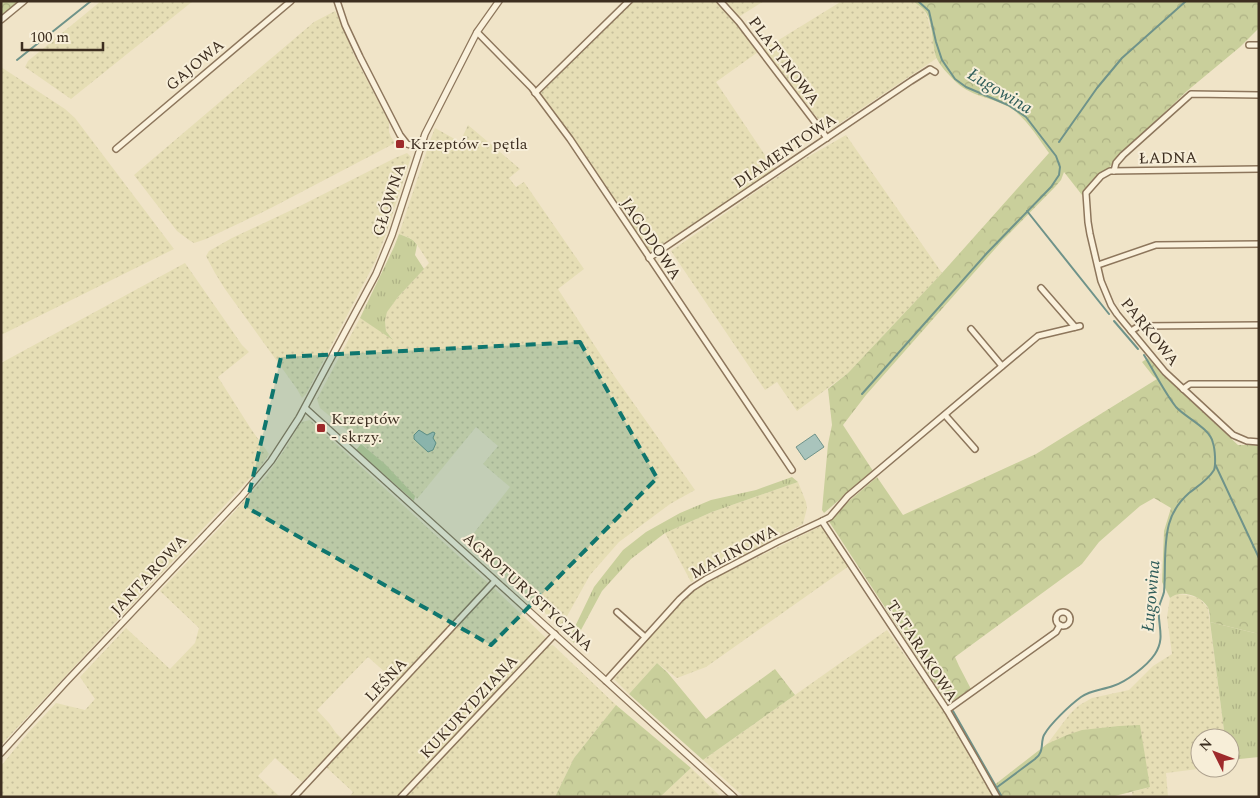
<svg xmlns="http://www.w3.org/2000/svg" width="1260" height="798" font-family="Spectral,serif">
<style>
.farmland{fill:url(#farmland-dots)}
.grass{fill:url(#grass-tufts)}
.forest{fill:url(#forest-crowns)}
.water{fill:#a9c4bc;stroke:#6f938a}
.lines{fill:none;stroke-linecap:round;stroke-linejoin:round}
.stream{stroke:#6f938a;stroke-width:2}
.minor-casing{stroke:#8d765c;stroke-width:8}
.tertiary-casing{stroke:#8d765c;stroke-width:8}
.minor{stroke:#faf1dc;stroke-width:5}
.tertiary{stroke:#faf1dc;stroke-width:5.5}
.marked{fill:#0f766e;fill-opacity:0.2;stroke:#0f766e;stroke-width:4;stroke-dasharray:10 6;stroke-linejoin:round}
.poi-dot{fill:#9e2a2b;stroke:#f7eed8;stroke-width:2}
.labels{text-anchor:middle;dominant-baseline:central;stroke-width:4;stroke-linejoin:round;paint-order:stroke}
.street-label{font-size:16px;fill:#3d2e20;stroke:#f7eed8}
.poi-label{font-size:16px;fill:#3d2e20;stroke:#f7eed8;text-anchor:start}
.water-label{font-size:18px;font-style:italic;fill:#2f5d5a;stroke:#f7eed8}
</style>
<defs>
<pattern id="farmland-dots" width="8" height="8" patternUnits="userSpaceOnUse" patternTransform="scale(1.25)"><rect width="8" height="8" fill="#e6deb5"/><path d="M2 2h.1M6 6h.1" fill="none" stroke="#c6bf9b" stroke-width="1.8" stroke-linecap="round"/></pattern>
<pattern id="grass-tufts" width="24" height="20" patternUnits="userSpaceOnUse" patternTransform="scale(1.25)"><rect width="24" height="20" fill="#c9cf9b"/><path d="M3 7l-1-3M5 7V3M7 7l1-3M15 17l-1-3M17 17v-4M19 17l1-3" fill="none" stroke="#aeb285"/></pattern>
<pattern id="forest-crowns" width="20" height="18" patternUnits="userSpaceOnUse" patternTransform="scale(1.25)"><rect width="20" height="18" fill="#c9cf9b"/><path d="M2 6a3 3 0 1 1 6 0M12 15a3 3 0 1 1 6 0" fill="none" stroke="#aeb285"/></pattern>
</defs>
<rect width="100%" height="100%" fill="#f0e4c8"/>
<g class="farmland">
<path d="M101 1H193L71 99 25 67 28 61Z"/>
<path d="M633 1H718L758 52 716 82 775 170 650 252 541 95 542 90Z"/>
<path d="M724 1H764L737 18Z"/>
<path d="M842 1H913L925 11 928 19 937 58 831 129 825 128 764 49Z"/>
<path d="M335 11 340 20 354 55 389 122V132L391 137 395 143 269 209 206 239 194 243 189 240 177 231 134 175 314 22Z"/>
<path d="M1 67 65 109 75 118 174 249 1 335Z"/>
<path d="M468 125 520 169 509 178 516 187 524 182 584 269 558 289 615 377 695 490 670 504 619 542 590 575 561 627 466 543 510 487 483 464 498 446 476 427 417 499 355 437 320 408 317 399 360 318 392 338 386 331 385 321 387 311 398 297 429 263 416 243 410 238 399 234 431 138 435 128 460 142Z"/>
<path d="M846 135 942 273 848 373 797 411 777 382 765 390 671 251 799 162Z"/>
<path d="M407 153 411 157 386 234 375 262 306 394 302 398 297 389 225 289 215 273 206 256 209 251 232 238 300 206 395 158Z"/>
<path d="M185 263 242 345 249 352 218 377 251 429 269 454 261 466 226 504 1 745V363Z"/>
<path d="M310 420 488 583 476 597 396 682 368 657 317 710 329 723 336 733 344 741 323 763 315 768 302 782 275 758 258 776 280 797H1V766L27 734 56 703 85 710 95 699 80 677 126 628 170 669 195 643 199 628 160 591 228 519 267 475 285 449 301 422Z"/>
<path d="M798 482 806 502 807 508 803 524 691 582 665 533 712 512Z"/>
<path d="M819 527 824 529 849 566 706 667 677 678 657 663 629 694 614 679 672 612 694 591 707 582Z"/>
<path d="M494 588 546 638 544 641 398 797H349L353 792 326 767 410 678 488 593Z"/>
<path d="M1177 594 1187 595 1199 598 1208 608 1225 738H1200V748L1196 750 1198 769 1166 773 1168 797H1133L1132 792 1150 787 1047 744 1048 743 1069 715 1078 706 1092 698 1129 690 1153 666 1172 654 1167 617 1170 598 1173 596Z"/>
<path d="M887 630 944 711 994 797H744L703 760Z"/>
<path d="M553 645 616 705 574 758 555 797H405L529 665 548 646Z"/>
<path d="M691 768 721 797H660Z"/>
</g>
<g class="grass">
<path d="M399 234C406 237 413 238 417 245L415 255 424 269 398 297 387 312 385 321 386 331 393 340 360 318 394 247Z"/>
<path d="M792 477 798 482 712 512 665 533 631 559 602 591 574 643 569 639 594 587 623 550 646 532 680 513 711 500 756 490Z"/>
<path d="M1210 622 1259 634V757L1230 760V738H1225Z"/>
</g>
<g class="forest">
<path d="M1 1H20L1 16Z"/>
<path d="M913 1H1259V28L1240 47 1187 91 1120 155 1108 169 1090 183 1082 195 1064 172 1061 180 1055 187 1002 241 866 395 843 425 873 471 824 513 822 510 828 444 832 425 828 389 848 373 942 273 1049 153C1038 138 1026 117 1009 107 991 97 968 96 954 80 948 74 941 67 937 59 932 47 933 21 925 11 922 7 916 4 913 1Z"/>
<path d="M1148 358 1162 374 1238 445H1259V634L1210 622C1210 617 1210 610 1207 606 1200 595 1180 589 1170 598L1162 582 1164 531 1171 508 1154 498 1140 506 1099 542 1082 564 955 657 959 666 971 689 948 704 828 520 842 507 877 477 903 515 1036 454 1157 379 1153 376 1142 362Z"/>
<path d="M361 444 385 464 415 496 414 501 356 450Z"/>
<path d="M657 663 667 672 706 719 775 669 795 695 703 760 629 694Z"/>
<path d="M616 705 691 768 660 797H555L574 758Z"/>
<path d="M1140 725 1150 787 1111 797H999L993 786 1047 744 1067 735 1082 730 1119 726Z"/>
</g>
<g class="water">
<path d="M419 430 427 435 433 432 435 433 433 438 436 443 433 450 428 452 414 439V435Z"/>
<path d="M815 434 824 447 805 460 796 447Z"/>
</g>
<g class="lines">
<g class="stream">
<path d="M17 60 91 1"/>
<path d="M1059 142 1097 88 1122 58 1186 1"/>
<path d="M1027 211 1109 314"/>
<path d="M1114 321 1138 349"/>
<path d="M862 394 987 253 1051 187 1059 175 1060 167 1056 156 1026 117 1008 105 966 87 955 79 942 60 936 42 929 11 918 1"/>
<path d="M1215 464 1259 558"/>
<path d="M953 711 1002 797"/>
<path d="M996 788 1035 759C1037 757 1039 756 1040 753 1043 748 1041 741 1044 735 1050 724 1070 705 1081 697 1091 690 1102 690 1113 686 1126 682 1147 666 1155 654 1166 637 1157 625 1159 607 1160 602 1163 597 1164 592 1166 570 1163 546 1169 524 1172 513 1180 501 1189 493 1198 486 1208 480 1214 470 1216 465 1215 449 1213 443 1210 428 1186 418 1176 407 1164 392 1154 371 1144 355"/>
</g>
<g class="minor-casing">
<g id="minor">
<path d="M337 1 345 25 360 57 400 135 407 144 420 148"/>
<path d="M720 1 739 22 827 138"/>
<path d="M1 20 24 1"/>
<path d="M477 32 532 88 570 139 792 470"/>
<path d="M1249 45H1259"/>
<path d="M535 93 629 1"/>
<path d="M116 149 291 1"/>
<path d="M1259 169 1110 171 1101 176 1086 193 1088 222 1090 234 1101 281 1111 305 1117 314 1165 372 1233 435 1247 441 1259 442"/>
<path d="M1114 171 1116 163 1123 155 1191 94 1259 95"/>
<path d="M649 258 911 81 930 69 935 72"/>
<path d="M1098 265 1156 245 1259 244"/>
<path d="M1041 288 1075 327"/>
<path d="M971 329 1002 366"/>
<path d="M1131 331 1139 326 1259 325"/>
<path d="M1183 389 1190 384H1259"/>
<path d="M945 415 975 449"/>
<path d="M822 521 947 710 975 758 997 797"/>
<circle cx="1063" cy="619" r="7"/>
<path d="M617 612 645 637"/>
<path d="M606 681 680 599 692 588 706 579 777 542 822 521 830 517 848 496 1038 336 1080 326"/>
<path d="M947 710 1056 632 1060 625"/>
<path d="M294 797 495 581"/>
<path d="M401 797 555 634"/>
</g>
</g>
<g class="tertiary-casing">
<g id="tertiary">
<path d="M305 408 734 797"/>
<path d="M1 753 65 683 242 496 271 461 299 418 376 274 392 235 425 134 477 32 499 1"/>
</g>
</g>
<use href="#minor" class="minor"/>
<use href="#tertiary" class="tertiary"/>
</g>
<path class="marked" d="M580 342 657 478 491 645 246 507 281 357Z"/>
<g class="poi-dot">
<rect x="395" y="139" width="10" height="10" rx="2.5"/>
<rect x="316" y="423" width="10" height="10" rx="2.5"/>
</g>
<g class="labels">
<g class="street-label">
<text transform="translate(784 61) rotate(53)">PLATYNOWA</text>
<text transform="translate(195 65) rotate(-40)">GAJOWA</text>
<text transform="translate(785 151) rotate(-34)">DIAMENTOWA</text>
<text transform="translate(1168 158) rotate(-1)">ŁADNA</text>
<text transform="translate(389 200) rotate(-72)">GŁÓWNA</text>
<text transform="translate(651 239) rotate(56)">JAGODOWA</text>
<text transform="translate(1150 332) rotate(51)">PARKOWA</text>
<text transform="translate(734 552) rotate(-28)">MALINOWA</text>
<text transform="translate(149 575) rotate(-47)">JANTAROWA</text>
<text transform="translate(528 592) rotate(42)">AGROTURYSTYCZNA</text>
<text transform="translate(922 651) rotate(57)">TATARAKOWA</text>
<text transform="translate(386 680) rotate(-47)">LEŚNA</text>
<text transform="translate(469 707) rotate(-47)">KUKURYDZIANA</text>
</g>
<g class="poi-label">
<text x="410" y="144">Krzeptów - pętla</text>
<text x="331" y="419">Krzeptów<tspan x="331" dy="18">- skrzy.</tspan></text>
</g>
<g class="water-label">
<text transform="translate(1000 91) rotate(31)">Ługowina</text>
<text transform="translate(1151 596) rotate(-85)">Ługowina</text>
</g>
</g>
<rect width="1260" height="798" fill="none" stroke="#3d2e20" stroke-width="5"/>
<g transform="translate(1215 753) rotate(312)"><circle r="24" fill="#f7eed8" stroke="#ada18e"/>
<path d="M0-4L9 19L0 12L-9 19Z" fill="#9e2a2b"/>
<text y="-8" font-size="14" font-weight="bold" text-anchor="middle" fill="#3d2e20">N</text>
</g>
<path d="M22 42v8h81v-8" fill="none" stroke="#3d2e20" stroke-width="2.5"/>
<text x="30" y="42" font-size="15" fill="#3d2e20" stroke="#f7eed8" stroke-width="4" paint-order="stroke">100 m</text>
</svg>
